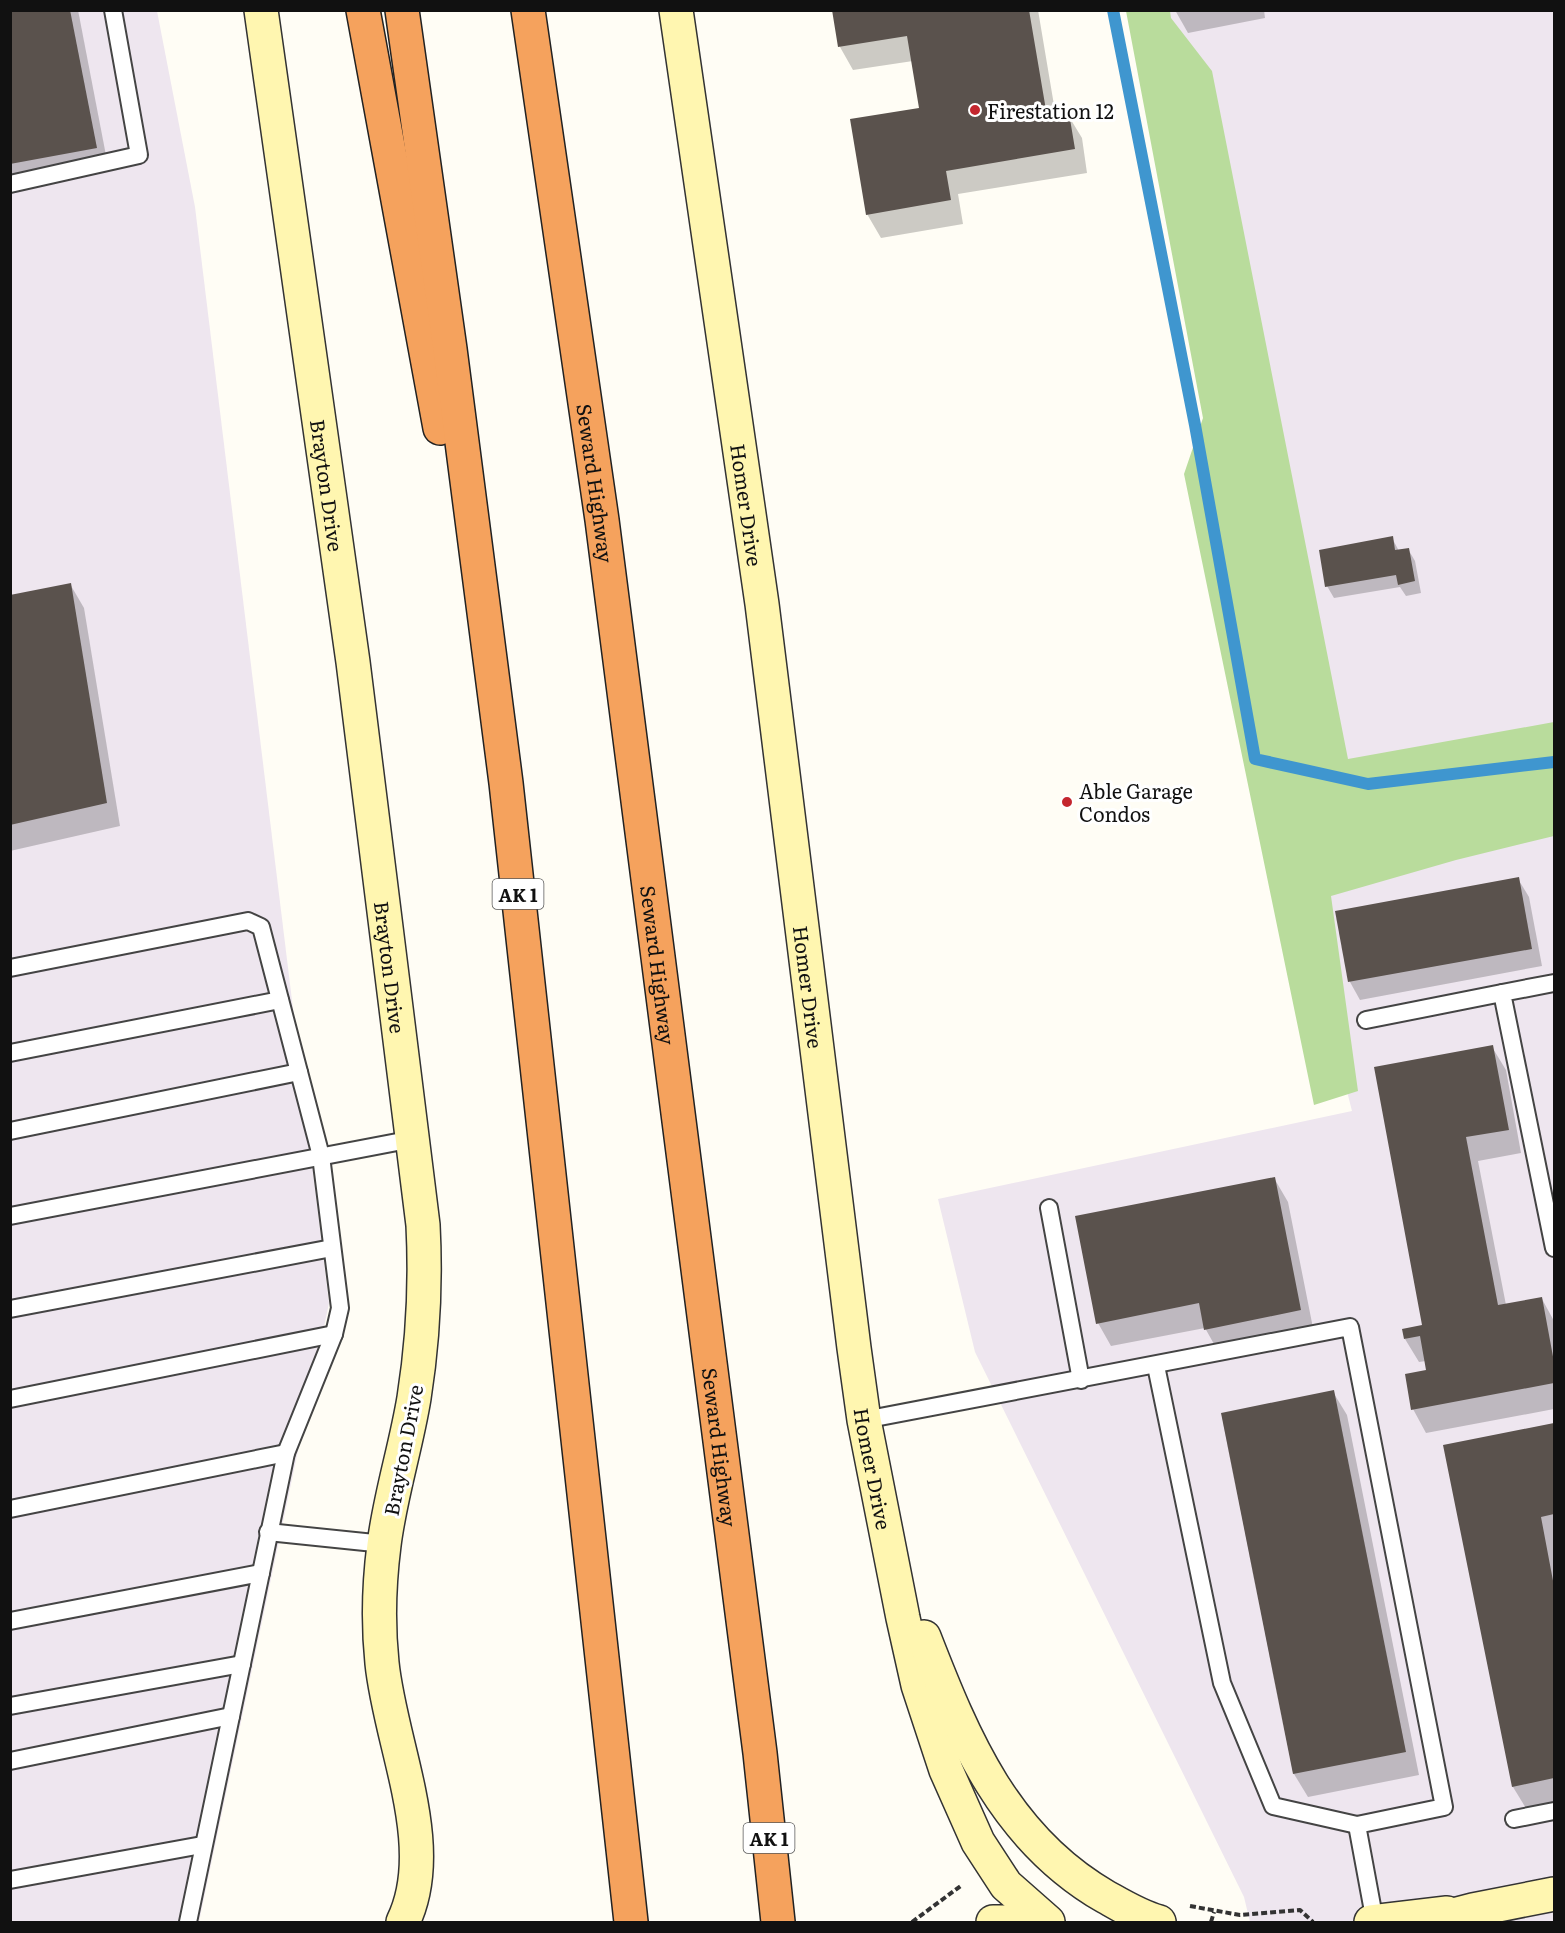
<svg xmlns="http://www.w3.org/2000/svg" width="1565" height="1933" font-family="Literata,serif">
<style>
.industrial{fill:#eee6ef}
.forest{fill:#b9dc9c}
.shadow{fill:#0003}
.lines{fill:none;stroke-linecap:round;stroke-linejoin:round}
.stream{stroke:#3f96cf;stroke-width:12}
.building{fill:#5a524d}
.lane-casing{stroke:#444;stroke-width:20}
.secondary-casing{stroke:#333;stroke-width:36}
.highway-casing{stroke:#222;stroke-width:36}
.path{stroke:#333;stroke-width:4;stroke-dasharray:6 3;stroke-linecap:butt}
.lane{stroke:#fff;stroke-width:16}
.secondary{stroke:#fff6b0;stroke-width:33}
.highway{stroke:#f5a25d;stroke-width:33}
.poi-dot{fill:#c4262e;stroke:#fff;stroke-width:2}
.labels{text-anchor:middle;dominant-baseline:central;stroke-width:6;stroke-linejoin:round;paint-order:stroke}
.shield{fill:#fff;stroke:#585858;stroke-width:1.5}
.shield-label{font-size:18px;font-weight:bold;fill:#111}
.poi-label{font-size:20px;fill:#111;stroke:#fff;text-anchor:start}
.street-label{font-size:20px;fill:#111;stroke:#fff}
</style>
<rect width="100%" height="100%" fill="#fffdf5"/>
<g class="industrial">
<path d="M11 11H157L195 207 329 1303 199 1922H11Z"/>
<path d="M1134 11H1554V1922H1250L1244 1897 975 1352 938 1199 1352 1111 1295 886Z"/>
</g>
<path class="forest" d="M1126 11H1170L1171 18 1212 71 1348 759 1554 722V836L1456 860 1331 896 1358 1091 1314 1105 1184 474 1203 418Z"/>
<g class="shadow">
<path d="M10 10H78L109 171 10 190Z"/>
<path d="M834 10H1038L1056 117 1068 115 1082 138 1087 173 958 194 963 224 881 238 867 214 921 109 913 61 853 70 840 47Z"/>
<path d="M1175 10H1264L1265 18 1188 33Z"/>
<path d="M1392 538 1399 551 1408 549 1415 561 1421 593 1406 596 1400 587 1334 598 1327 586Z"/>
<path d="M70 584 84 608 120 826 10 851V597Z"/>
<path d="M1518 879 1529 897 1542 966 1360 1000 1350 982 1337 912Z"/>
<path d="M1492 1047 1506 1070 1521 1153 1478 1161 1506 1305 1542 1299 1554 1321V1409L1426 1433 1413 1409 1427 1371 1426 1361 1419 1362 1405 1339 1424 1326 1376 1069Z"/>
<path d="M1274 1178 1288 1202 1314 1333 1219 1353 1205 1328 1111 1346 1098 1323Z"/>
<path d="M1333 1392 1347 1415 1419 1775 1308 1797 1294 1774 1222 1414Z"/>
<path d="M1554 1425V1804L1527 1810 1513 1787 1445 1446Z"/>
</g>
<g class="lines">
<path class="stream" d="M1113 10 1195 425 1255 759 1368 784 1554 762"/>
</g>
<g class="building">
<path d="M10 10H70L97 148 10 164Z"/>
<path d="M832 10H1029L1047 116 1069 113 1075 149 946 171 951 200 866 215 850 119 919 108 907 36 838 47Z"/>
<path d="M1393 536 1395 550 1409 548 1415 581 1398 585 1396 575 1325 587 1319 550Z"/>
<path d="M71 583 107 803 10 825V595Z"/>
<path d="M1519 877 1532 949 1348 982 1335 911Z"/>
<path d="M1493 1045 1509 1130 1466 1137 1498 1305 1542 1297 1554 1362V1383L1411 1410 1405 1374 1426 1370 1420 1336 1404 1339 1402 1329 1422 1325 1374 1067Z"/>
<path d="M1275 1177 1301 1310 1204 1330 1199 1303 1096 1324 1075 1216Z"/>
<path d="M1334 1390 1406 1752 1293 1774 1221 1413Z"/>
<path d="M1554 1423V1514L1541 1517 1554 1586V1778L1512 1787 1443 1445Z"/>
</g>
<g class="lines">
<g class="lane-casing">
<g id="lane">
<path d="M10 184 139 155 113 10"/>
<path d="M10 968 248 921 261 927 321 1156 340 1308 334 1334 286 1453 188 1922"/>
<path d="M1554 983 1502 993 1554 1248"/>
<path d="M1366 1020 1502 993"/>
<path d="M10 1053 280 1000"/>
<path d="M10 1131 299 1072"/>
<path d="M1049 1208 1081 1380"/>
<path d="M10 1216 413 1139"/>
<path d="M10 1309 332 1248"/>
<path d="M1156 1366 1222 1683 1273 1806 1357 1825"/>
<path d="M10 1399 334 1334"/>
<path d="M864 1420 1350 1327 1444 1807 1357 1825 1375 1922"/>
<path d="M10 1509 286 1453"/>
<path d="M268 1532 384 1544"/>
<path d="M10 1621 261 1573"/>
<path d="M10 1706 242 1664"/>
<path d="M10 1761 231 1716"/>
<path d="M1514 1819 1554 1811"/>
<path d="M10 1880 202 1845"/>
</g>
</g>
<g class="secondary-casing">
<g id="secondary">
<path id="s1" d="M261 10 353 662 423 1225C426 1283 423 1341 414 1398 406 1447 390 1496 384 1545 379 1584 378 1625 382 1663 390 1744 440 1846 403 1922"/>
<path id="s2" d="M676 10 762 604 854 1348 864 1420 903 1618 918 1685 946 1770 978 1842 1006 1885 1048 1922"/>
<path d="M924 1637C964 1740 1005 1839 1106 1897 1122 1906 1140 1917 1159 1922"/>
<path d="M993 1922H1023"/>
<path d="M1371 1922 1447 1913"/>
<path d="M1427 1922 1473 1910 1554 1894"/>
</g>
</g>
<g class="highway-casing">
<g id="highway">
<path d="M363 10 440 428"/>
<path d="M402 10 450 349 506 783 631 1922"/>
<path id="s3" d="M528 10 602 520 760 1753 778 1922"/>
</g>
</g>
<g class="path">
<path d="M1190 1906 1240 1915 1300 1910 1313 1922"/>
<path d="M912 1922 962 1885"/>
<path d="M1211 1922 1214 1912"/>
</g>
<use href="#lane" class="lane"/>
<use href="#secondary" class="secondary"/>
<use href="#highway" class="highway"/>
</g>
<g class="poi-dot">
<circle cx="975" cy="110" r="6"/>
<circle cx="1067" cy="802" r="6"/>
</g>
<g class="labels">
<g class="shield">
<rect x="492.5" y="879" width="51" height="30" rx="4.5"/>
<rect x="743.5" y="1823" width="51" height="30" rx="4.5"/>
</g>
<g class="shield-label">
<text x="518" y="894">AK 1</text>
<text x="769" y="1838">AK 1</text>
</g>
<g class="poi-label">
<text x="987" y="110">Firestation 12</text>
<text x="1079" y="790">Able Garage<tspan x="1079" dy="23">Condos</tspan></text>
</g>
<g class="street-label">
<text stroke="none"><textPath href="#s3" startOffset="478">Seward Highway</textPath></text>
<text stroke="none"><textPath href="#s1" startOffset="480">Brayton Drive</textPath></text>
<text stroke="none"><textPath href="#s2" startOffset="500">Homer Drive</textPath></text>
<text stroke="none"><textPath href="#s3" startOffset="964">Seward Highway</textPath></text>
<text stroke="none"><textPath href="#s1" startOffset="966">Brayton Drive</textPath></text>
<text stroke="none"><textPath href="#s2" startOffset="986">Homer Drive</textPath></text>
<text stroke="none"><textPath href="#s3" startOffset="1450">Seward Highway</textPath></text>
<text transform="translate(402 1450) rotate(-79)">Brayton Drive</text>
<text stroke="none"><textPath href="#s2" startOffset="1472">Homer Drive</textPath></text>
</g>
</g>
<rect width="1565" height="1933" fill="none" stroke="#111111" stroke-width="24"/>
</svg>
